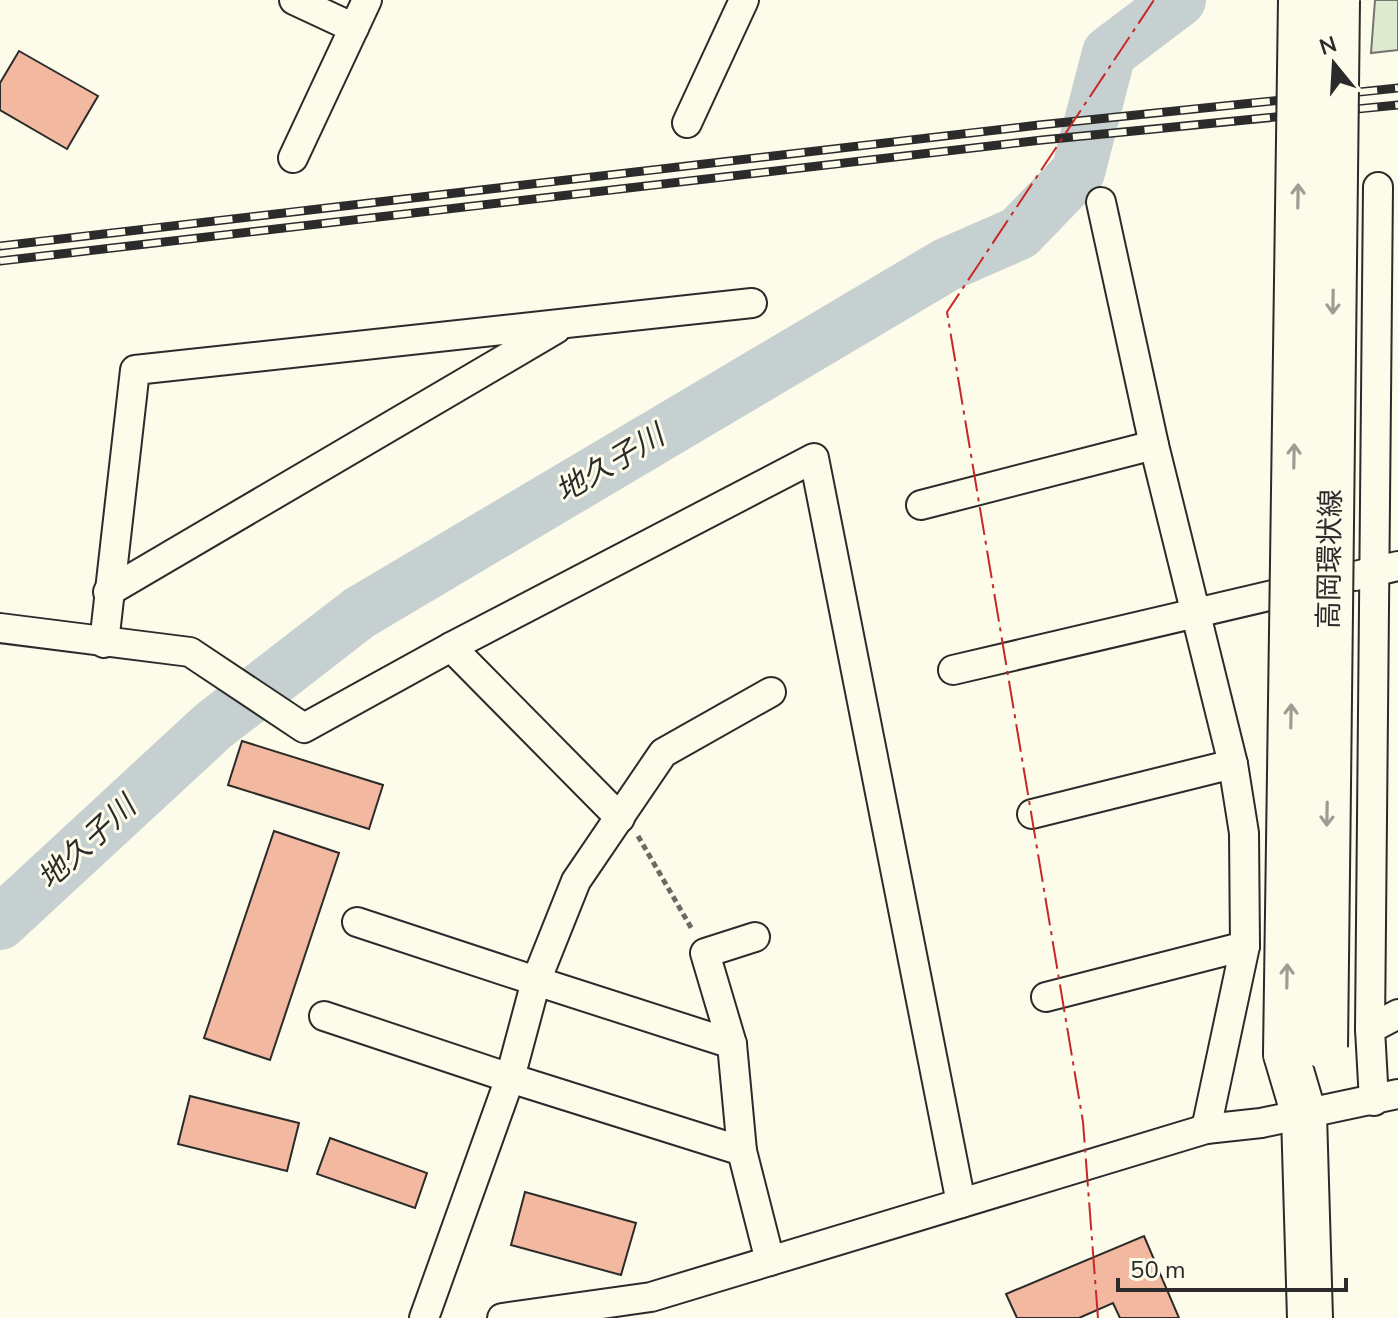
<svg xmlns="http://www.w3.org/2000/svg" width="1398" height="1318" font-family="'Nunito Sans','Noto Sans JP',sans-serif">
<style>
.green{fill:#deebd1;stroke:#74746e;stroke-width:2}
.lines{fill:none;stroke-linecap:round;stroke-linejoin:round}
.river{stroke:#c7d0d0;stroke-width:54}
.building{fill:#f2b8a0;stroke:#2b2b2b;stroke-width:2}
.minor-casing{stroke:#2b2b2b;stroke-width:32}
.primary-casing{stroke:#2b2b2b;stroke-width:48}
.path{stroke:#6a6964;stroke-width:5;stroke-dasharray:6 4;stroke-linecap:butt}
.minor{stroke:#fdfbea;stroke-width:28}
.primary{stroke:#fdfbea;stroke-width:44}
.rail-casing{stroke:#2b2b2b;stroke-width:9}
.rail{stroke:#fdfbea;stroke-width:6;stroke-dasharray:18;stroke-linecap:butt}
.primary-bridge-casing{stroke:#2b2b2b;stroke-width:48;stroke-linecap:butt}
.primary-bridge{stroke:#fdfbea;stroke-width:44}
.power{stroke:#c62828;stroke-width:2;stroke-dasharray:28 6 4 6;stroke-linecap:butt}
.oneway{stroke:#9e9d94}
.labels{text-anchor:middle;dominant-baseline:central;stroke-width:6;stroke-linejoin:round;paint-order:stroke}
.street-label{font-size:28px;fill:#2b2b2b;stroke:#fdfbea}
.water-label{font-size:30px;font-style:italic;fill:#2b2b2b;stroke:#fdfbea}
</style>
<rect width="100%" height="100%" fill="#fdfbea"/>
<path class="green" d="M1375 0H1398V50L1371 53Z"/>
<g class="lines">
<path class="river" d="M0 923 213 726 359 613 946 265 1019 233 1078 172 1109 53 1179 0"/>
</g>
<g class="building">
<path d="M19 51 98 96 67 149 0 110V83Z"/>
<path d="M242 741 383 785 369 829 228 785Z"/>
<path d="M274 831 339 853 270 1060 204 1038Z"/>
<path d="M190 1096 299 1123 287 1171 178 1144Z"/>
<path d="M330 1138 427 1173 415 1208 317 1174Z"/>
<path d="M525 1192 636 1223 621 1275 511 1245Z"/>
<path d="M1144 1236 1179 1318H1120L1113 1303 1079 1318H1017L1006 1294Z"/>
</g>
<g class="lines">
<g class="minor-casing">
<g id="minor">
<path d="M294 0 354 28"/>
<path d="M687 123 744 0"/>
<path d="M293 158 367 0"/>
<path d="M1101 202 1154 445 1233 764 1244 833 1245 946 1206 1129"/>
<path d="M921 505 1154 445"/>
<path d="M1355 576 1398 566"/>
<path d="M108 592 556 329"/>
<path d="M0 628 190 652 304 728 451 647 814 458 961 1203"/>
<path d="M104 643 135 370 752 303"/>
<path d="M451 647 620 818"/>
<path d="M953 670 1307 587"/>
<path d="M1032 814 1233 764"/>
<path d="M1046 997 1245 946"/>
<path d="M324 1016 510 1078 536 981 357 922"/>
<path d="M1370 1029 1378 187"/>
<path d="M732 1044 705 953 755 937"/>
<path d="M1374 1101 1370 1029 1398 1014"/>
<path d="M742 1151 732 1044 536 981 576 881 663 753 771 692"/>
<path d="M424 1318 510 1078 742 1151 770 1261"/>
<path d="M502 1318 651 1297 1206 1129 1261 1123 1398 1094"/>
</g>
</g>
<g class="primary-casing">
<path id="primary" d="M1286 1054 1304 1115 1310 1318"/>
</g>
<path class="path" d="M638 836 693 931"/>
<use href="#minor" class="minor"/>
<use href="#primary" class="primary"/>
<g class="rail-casing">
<g id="rail">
<path d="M0 246 1039 125 1398 88"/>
<path d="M0 261 1042 140 1398 105"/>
</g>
</g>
<use href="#rail" class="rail"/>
<g class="primary-bridge-casing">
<g id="primary-bridge">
<path d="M1325 1047 1337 0"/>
<path d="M1286 1054 1301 0"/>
</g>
</g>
<use href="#primary-bridge" class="primary-bridge"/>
<path class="power" d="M1098 1318 1083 1122 947 312 1154 0"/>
</g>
<defs><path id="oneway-shaft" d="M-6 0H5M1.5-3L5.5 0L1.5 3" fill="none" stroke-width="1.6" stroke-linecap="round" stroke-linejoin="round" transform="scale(2)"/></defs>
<g class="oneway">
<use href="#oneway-shaft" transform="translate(1298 196) rotate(-89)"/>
<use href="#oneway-shaft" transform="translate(1333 302) rotate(91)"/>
<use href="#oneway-shaft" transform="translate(1294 456) rotate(-89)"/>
<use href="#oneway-shaft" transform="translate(1291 716) rotate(-89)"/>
<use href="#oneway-shaft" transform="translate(1327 814) rotate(91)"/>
<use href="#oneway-shaft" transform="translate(1287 976) rotate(-89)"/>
</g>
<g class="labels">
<g class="street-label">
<text transform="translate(1330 559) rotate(-89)">高岡環状線</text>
</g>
<g class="water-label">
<text transform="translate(610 464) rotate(-31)">地久子川</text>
<text transform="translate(87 843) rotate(-43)">地久子川</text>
</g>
</g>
<g transform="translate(1334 64) rotate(342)" stroke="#fdfbea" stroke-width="6" paint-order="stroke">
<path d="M0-6L14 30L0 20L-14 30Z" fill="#2b2b2b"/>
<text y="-12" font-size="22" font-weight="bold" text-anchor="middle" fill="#2b2b2b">N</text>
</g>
<path d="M1118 1278v12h228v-12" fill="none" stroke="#2b2b2b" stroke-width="4"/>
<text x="1130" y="1278" font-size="24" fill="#2b2b2b" stroke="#fdfbea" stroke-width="6" paint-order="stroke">50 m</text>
</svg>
